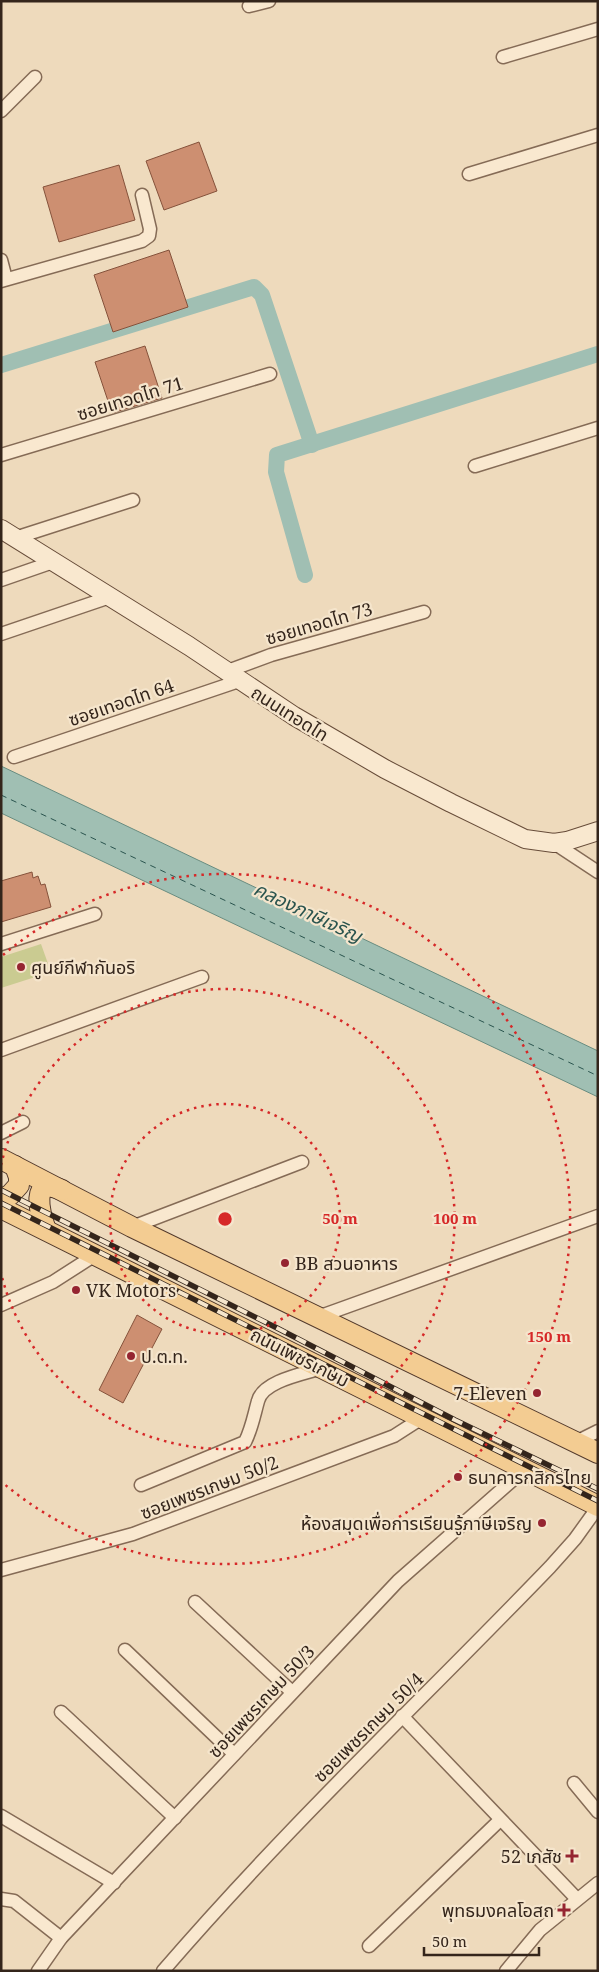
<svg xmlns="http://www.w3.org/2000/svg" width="599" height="1972" font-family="'Noto Serif','Noto Sans Thai',serif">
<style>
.green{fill:#cacb91}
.water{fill:#a0bfb3;stroke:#688c80}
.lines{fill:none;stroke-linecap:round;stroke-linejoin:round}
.canal{stroke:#a0bfb3;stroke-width:16}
.ferry{stroke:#2a544e;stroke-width:1;stroke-dasharray:6 5;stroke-linecap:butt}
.building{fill:#cd8f71;stroke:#85523b}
.street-casing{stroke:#856b56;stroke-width:15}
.secondary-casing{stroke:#674c39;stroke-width:20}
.primary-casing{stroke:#52392b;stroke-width:22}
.street{stroke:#f9e8cf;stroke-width:12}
.secondary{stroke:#f9e8cf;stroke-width:18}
.primary{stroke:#f3cc92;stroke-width:20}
.rail-casing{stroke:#34251b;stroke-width:5.5}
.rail{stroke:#f5e5cc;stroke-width:4;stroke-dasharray:11;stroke-linecap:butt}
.ring{fill:none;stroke:#d62828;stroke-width:2.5;stroke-dasharray:2.5 5}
.poi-dot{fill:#952531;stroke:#f5e5cc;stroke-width:2}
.labels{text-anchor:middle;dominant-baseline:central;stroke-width:4.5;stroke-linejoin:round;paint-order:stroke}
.street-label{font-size:18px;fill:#34251b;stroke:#f5e5cc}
.poi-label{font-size:18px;fill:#34251b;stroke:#f5e5cc;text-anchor:start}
.water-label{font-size:19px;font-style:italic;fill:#2a544e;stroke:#f5e5cc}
.centre{fill:#d62828;stroke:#f5e5cc;stroke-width:2.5}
.ring-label{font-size:15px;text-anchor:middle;font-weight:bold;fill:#d62828;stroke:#f5e5cc;stroke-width:4.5;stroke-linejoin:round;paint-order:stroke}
</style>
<rect width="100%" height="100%" fill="#eedabc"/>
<path class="green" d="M41 944 51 972 1 988V957Z"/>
<path class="water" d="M1 766 598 1051V1097L1 813Z"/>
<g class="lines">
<g class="canal">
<path d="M1 365 254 287 262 295 312 445"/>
<path d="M305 575 276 472 277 455 598 354"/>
</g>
<path class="ferry" d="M1 795 598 1076"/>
</g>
<g class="building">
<path d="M199 142 217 191 164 210 146 161Z"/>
<path d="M119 165 135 220 59 242 43 187Z"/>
<path d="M169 250 188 307 113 332 94 275Z"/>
<path d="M145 346 162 398 112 413 95 362Z"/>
<path d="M32 872 33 878 38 876 41 885 45 884 51 907 1 922V881Z"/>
<path d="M137 1315 162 1329 123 1403 99 1390Z"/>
</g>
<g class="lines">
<g class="street-casing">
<g id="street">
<path d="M249 6 269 1"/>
<path d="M503 57 598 29"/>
<path d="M1 111 35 77"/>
<path d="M469 174 598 135"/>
<path d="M1 260 6 279"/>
<path d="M1 281 142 241 149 236 150 229 142 195"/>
<path d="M1 455 270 374"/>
<path d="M475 466 598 428"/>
<path d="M15 538 133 500"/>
<path d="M1 580 53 562"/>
<path d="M1 634 110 597"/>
<path d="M225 672 271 655 424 612"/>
<path d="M14 757 239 681"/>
<path d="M554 843 598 872"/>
<path d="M1 944 95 914"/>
<path d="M1 1050 202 977"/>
<path d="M1 1133 23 1122"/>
<path d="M132 1227 302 1162"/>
<path d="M1 1305 53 1282 95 1255"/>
<path d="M318 1317 598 1216"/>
<path d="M576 1442 598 1431"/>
<path d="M141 1485 245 1442C252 1428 254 1415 258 1401 263 1381 303 1374 322 1368"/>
<path d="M1 1570 133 1534 394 1436 422 1418"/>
<path d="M195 1602 292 1692"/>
<path d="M125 1650 234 1754"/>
<path d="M61 1712 175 1818"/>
<path d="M402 1716 577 1899"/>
<path d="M574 1783 598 1812"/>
<path d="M1 1816 114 1883"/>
<path d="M1 1899 14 1901 61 1938"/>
<path d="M369 1946 500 1820"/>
<path d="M38 1971 61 1938 398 1581 524 1470"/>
<path d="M163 1971C285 1829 421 1701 550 1567L575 1539 598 1507"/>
<path d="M506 1971 540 1930 598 1883"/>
</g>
</g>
<g class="secondary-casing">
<path id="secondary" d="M1 529 189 646 294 716 385 769 451 803 525 839 554 843 567 841 598 831"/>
</g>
<g class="primary-casing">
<g id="primary">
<path d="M1 1159 132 1227 598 1453"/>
<path d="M1 1199 10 1195 19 1185V1177L15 1166"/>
<path d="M1 1208 598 1506"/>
<path d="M46 1230C40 1214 29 1175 62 1190"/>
</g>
</g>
<use href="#street" class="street"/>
<use href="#secondary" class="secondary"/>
<use href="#primary" class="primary"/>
<g class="rail-casing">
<g id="rail">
<path d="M1 1190 277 1328 455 1420 598 1489"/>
<path d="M1 1203 598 1501"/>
</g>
</g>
<use href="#rail" class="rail"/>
</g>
<g class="ring">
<circle cx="225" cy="1219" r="115"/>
<path d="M1 1165A230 230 0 1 1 1 1273"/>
<path d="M3 955A345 345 0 1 1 3 1483"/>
</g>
<g class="poi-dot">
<circle cx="21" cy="967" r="5"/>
<circle cx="285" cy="1263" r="5"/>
<circle cx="76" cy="1290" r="5"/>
<circle cx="131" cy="1356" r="5"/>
<circle cx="537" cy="1393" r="5"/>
<circle cx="458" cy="1477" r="5"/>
<circle cx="542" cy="1523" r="5"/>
<path d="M569.5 1848.5h5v5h5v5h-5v5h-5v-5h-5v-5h5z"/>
<path d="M561.5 1902.5h5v5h5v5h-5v5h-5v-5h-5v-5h5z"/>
</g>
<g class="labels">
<g class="street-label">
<text transform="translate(130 398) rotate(-17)">ซอยเทอดไท 71</text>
<text transform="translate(319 623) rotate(-16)">ซอยเทอดไท 73</text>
<text transform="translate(121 702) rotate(-19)">ซอยเทอดไท 64</text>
<text transform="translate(290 713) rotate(32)">ถนนเทอดไท</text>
<text transform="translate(300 1357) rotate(27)">ถนนเพชรเกษม</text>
<text transform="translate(209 1487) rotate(-21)">ซอยเพชรเกษม 50/2</text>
<text transform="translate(261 1701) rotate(-47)">ซอยเพชรเกษม 50/3</text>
<text transform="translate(368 1727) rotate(-45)">ซอยเพชรเกษม 50/4</text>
</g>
<g class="poi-label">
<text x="31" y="967">ศูนย์กีฬากันอริ</text>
<text x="295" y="1263">BB สวนอาหาร</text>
<text x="86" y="1290">VK Motors</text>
<text x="141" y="1356">ป.ต.ท.</text>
<text x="527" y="1393" text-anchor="end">7-Eleven</text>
<text x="468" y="1477">ธนาคารกสิกรไทย</text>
<text x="532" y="1523" text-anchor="end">ห้องสมุดเพื่อการเรียนรู้ภาษีเจริญ</text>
<text x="562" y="1856" text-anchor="end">52 เภสัช</text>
<text x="554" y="1910" text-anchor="end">พุทธมงคลโอสถ</text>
</g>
<g class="water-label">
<text transform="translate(308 912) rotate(25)">คลองภาษีเจริญ</text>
</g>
</g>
<circle cx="225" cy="1219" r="8" class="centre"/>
<g class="ring-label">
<text x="340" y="1224">50 m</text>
<text x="455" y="1224">100 m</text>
<text x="549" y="1342">150 m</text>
</g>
<rect width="599" height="1972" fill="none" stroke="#34251b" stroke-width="5"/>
<path d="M424 1947v8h115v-8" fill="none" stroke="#34251b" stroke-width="2.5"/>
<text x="432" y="1947" font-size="15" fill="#34251b" stroke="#f5e5cc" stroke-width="4" paint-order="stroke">50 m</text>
</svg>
